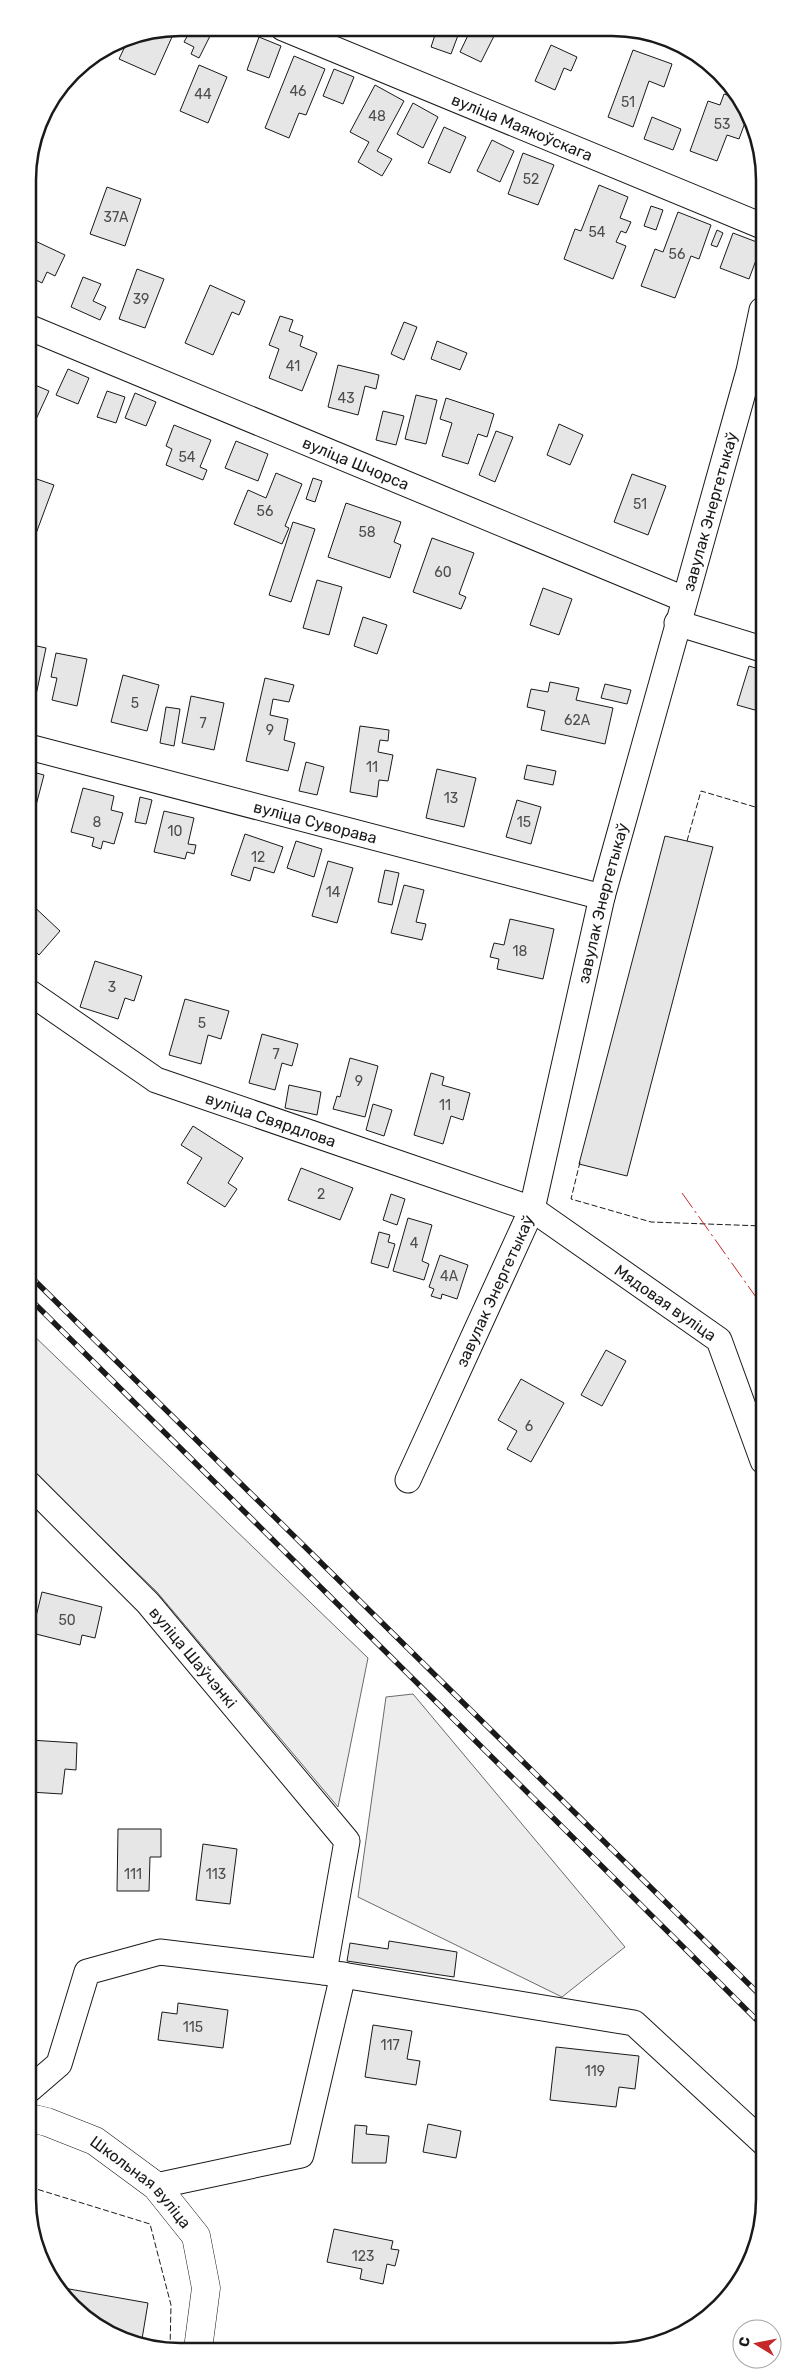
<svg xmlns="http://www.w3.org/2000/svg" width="792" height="2379" font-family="Rubik,sans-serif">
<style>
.green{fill:#ededed;stroke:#6a6a6a}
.building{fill:#e6e6e6;stroke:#1a1a1a}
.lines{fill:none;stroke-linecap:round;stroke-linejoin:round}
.street-casing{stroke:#1a1a1a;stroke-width:27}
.secondary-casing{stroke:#1a1a1a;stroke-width:29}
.street{stroke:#fff;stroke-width:25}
.secondary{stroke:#fff;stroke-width:28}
.rail-casing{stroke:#1a1a1a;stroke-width:5.5}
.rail{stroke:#fff;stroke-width:4;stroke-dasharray:11;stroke-linecap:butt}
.fence{stroke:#1a1a1a;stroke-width:1;stroke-dasharray:6 2.5;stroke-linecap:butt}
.power{stroke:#c62828;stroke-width:1;stroke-dasharray:18 4 2.5 4;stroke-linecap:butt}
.labels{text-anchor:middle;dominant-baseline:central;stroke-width:4;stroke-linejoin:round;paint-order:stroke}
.number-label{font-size:14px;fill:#4d4d4d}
.street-label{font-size:16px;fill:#1a1a1a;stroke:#fff}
.rim{fill:none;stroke:#1a1a1a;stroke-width:2.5}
</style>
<rect width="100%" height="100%" fill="#fff"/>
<g class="green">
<path d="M29 1331 368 1658 338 1807 157 1592 29 1468Z"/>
<path d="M413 1694 625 1947 562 1997 358 1897 386 1697Z"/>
</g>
<g class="building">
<path d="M176 28 155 75 119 59 129 38Z"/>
<path d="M201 28H214L199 58 191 54 194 47 184 42 190 31 197 34Z"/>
<path d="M437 29 460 30 451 54 431 47Z"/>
<path d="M471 29H485L495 34 481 62 460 52Z"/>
<path d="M259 37 281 46 269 78 247 70Z"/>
<path d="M551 45 577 57 571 71 564 68 555 90 535 81Z"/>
<path d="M633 50 672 64 664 87 649 81 633 127 608 117Z"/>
<path d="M294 56 325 69 306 115 299 113 289 138 265 128Z"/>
<path d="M199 65 227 77 208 123 180 111Z"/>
<path d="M334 69 354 77 343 104 323 96Z"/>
<path d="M375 85 404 101 377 151 392 159 382 176 358 162 369 142 350 132Z"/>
<path d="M724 94 739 99 749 112 739 139 727 135 717 161 690 151 708 101 720 105Z"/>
<path d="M413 103 438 117 423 148 397 134Z"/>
<path d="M652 117 681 129 673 150 644 139Z"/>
<path d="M444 127 466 137 450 173 428 163Z"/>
<path d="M492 140 514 151 500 182 477 171Z"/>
<path d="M523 153 554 165 538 205 508 194Z"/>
<path d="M599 185 628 197 620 218 631 222 626 233 621 231 616 242 626 246 613 279 564 259 575 229 581 231Z"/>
<path d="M107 187 141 199 125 246 90 234Z"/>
<path d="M651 206 663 210 656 230 644 226Z"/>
<path d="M678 212 711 225 699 259 691 256 675 298 641 286 655 249 663 252Z"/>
<path d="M717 230 723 233 717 247 711 245Z"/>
<path d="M733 233 762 244 749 279 720 268Z"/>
<path d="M33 240 65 255 55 276 47 272 42 283 28 276V251Z"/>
<path d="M137 269 164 279 145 328 119 319Z"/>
<path d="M83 277 101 284 93 301 106 307 100 320 71 307Z"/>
<path d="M210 285 245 301 239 315 232 312 213 355 185 343Z"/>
<path d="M280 316 293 320 289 331 303 336 300 346 317 353 302 391 269 378 279 349 269 345Z"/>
<path d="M404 322 417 327 404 360 391 354Z"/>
<path d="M437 341 467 353 460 370 431 359Z"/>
<path d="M338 365 379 375 376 389 365 386 358 415 328 407Z"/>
<path d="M68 369 89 378 78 404 56 395Z"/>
<path d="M28 382 49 391 32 428 28 426Z"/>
<path d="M107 391 125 397 116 423 97 417Z"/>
<path d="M135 393 156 402 146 426 125 418Z"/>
<path d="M416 395 437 400 426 444 405 439Z"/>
<path d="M446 398 494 414 487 437 478 434 468 464 442 456 452 423 440 419Z"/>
<path d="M383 411 404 416 396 445 376 440Z"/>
<path d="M559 424 583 435 570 465 547 455Z"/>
<path d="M174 425 211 440 200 467 207 470 203 480 166 465 172 449 166 446Z"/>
<path d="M496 431 513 437 495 482 479 475Z"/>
<path d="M236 441 268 454 258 481 225 468Z"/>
<path d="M276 473 302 484 285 526 289 528 282 544 234 524 248 490 266 498Z"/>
<path d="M632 474 666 486 648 535 614 522Z"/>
<path d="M28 476 54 485 34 539 28 537Z"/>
<path d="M313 478 322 481 315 502 306 499Z"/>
<path d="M346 503 401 522 394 542 401 545 390 578 328 557Z"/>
<path d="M293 522 315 529 291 602 269 595Z"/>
<path d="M432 538 474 553 459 594 466 597 461 609 413 592Z"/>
<path d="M317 580 342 587 329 635 303 628Z"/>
<path d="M543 588 572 599 559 635 530 625Z"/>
<path d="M363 617 387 625 377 654 354 646Z"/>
<path d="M28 644 46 648 36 695 28 693Z"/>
<path d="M56 653 87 659 77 706 52 700 57 678 51 677Z"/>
<path d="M749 666 762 670V712L737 705Z"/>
<path d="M123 675 159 685 147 731 111 722Z"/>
<path d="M265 678 294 685 289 702 273 699 270 715 288 719 284 740 295 743 288 771 246 761Z"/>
<path d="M550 682 579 688 576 700 613 708 605 744 541 730 545 711 527 707 531 689 548 692Z"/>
<path d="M605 684 631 690 627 704 601 698Z"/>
<path d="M191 696 224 703 214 750 182 743Z"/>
<path d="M166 707 180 709 174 746 160 743Z"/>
<path d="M360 726 389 730 388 741 380 740 378 752 393 755 388 781 379 780 377 797 350 792Z"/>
<path d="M306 762 324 767 317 795 299 791Z"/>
<path d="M527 765 556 771 553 785 524 779Z"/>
<path d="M437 769 476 778 464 827 426 818Z"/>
<path d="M29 771 44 775 34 813 29 811Z"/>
<path d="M83 788 114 796 111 810 123 813 114 844 103 841 101 849 92 846 94 838 71 832Z"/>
<path d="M140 797 152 800 146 824 135 822Z"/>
<path d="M517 800 541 807 531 844 506 837Z"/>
<path d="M164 811 194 818 188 844 196 845 194 854 187 852 185 859 154 852Z"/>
<path d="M245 834 283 847 274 873 254 867 250 881 231 875Z"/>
<path d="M665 836 713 847 627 1176 579 1164Z"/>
<path d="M296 841 322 849 314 877 287 868Z"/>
<path d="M328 861 353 868 337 923 312 916Z"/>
<path d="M385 870 399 873 392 905 378 902Z"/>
<path d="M404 885 424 890 416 922 426 924 422 940 391 933Z"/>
<path d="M29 902 60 931 39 955 29 945Z"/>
<path d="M510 919 554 929 543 979 497 969 499 959 490 957 494 943 504 945Z"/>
<path d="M95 961 142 976 134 1001 125 998 118 1019 80 1007Z"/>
<path d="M185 999 229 1011 221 1039 208 1035 201 1064 169 1055Z"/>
<path d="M262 1034 298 1044 292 1066 282 1063 275 1090 249 1083Z"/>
<path d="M350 1058 378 1066 365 1117 333 1109 337 1096 340 1097Z"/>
<path d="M431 1073 444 1077 442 1085 470 1093 463 1120 451 1116 443 1144 414 1135Z"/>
<path d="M289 1085 321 1092 317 1115 285 1108Z"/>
<path d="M373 1104 392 1110 384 1136 366 1130Z"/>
<path d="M193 1126 243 1158 228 1183 237 1189 225 1207 187 1183 202 1158 181 1145Z"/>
<path d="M301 1168 353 1188 340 1220 288 1200Z"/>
<path d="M391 1194 405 1199 397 1225 383 1220Z"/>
<path d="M408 1218 432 1225 422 1261 429 1264 424 1280 393 1271Z"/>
<path d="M379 1232 390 1235 388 1242 395 1244 388 1268 371 1263Z"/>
<path d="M440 1255 468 1265 457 1299 442 1294 441 1299 431 1296 434 1289 429 1287Z"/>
<path d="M606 1350 626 1361 602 1406 581 1395Z"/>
<path d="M521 1379 564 1403 531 1462 507 1449 517 1431 498 1420Z"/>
<path d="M42 1592 102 1607 95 1638 82 1635 80 1645 32 1633Z"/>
<path d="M30 1740 77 1743 76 1770 65 1769 62 1794 30 1792Z"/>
<path d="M118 1829H161V1857H150L149 1891H117Z"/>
<path d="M203 1844 237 1849 230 1904 196 1900Z"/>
<path d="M389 1941 457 1952 454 1977 347 1961 350 1943 388 1949Z"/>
<path d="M178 2003 228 2010 223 2048 158 2040 162 2012 177 2014Z"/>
<path d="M373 2025 412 2031 407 2059 420 2061 416 2085 365 2077Z"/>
<path d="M556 2047 639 2056 635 2089 619 2087 616 2107 550 2100Z"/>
<path d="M428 2124 461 2131 456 2158 423 2152Z"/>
<path d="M355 2125 367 2126 366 2134 389 2136 386 2163H352Z"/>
<path d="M334 2229 393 2241 391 2249 399 2250 395 2266 387 2264 383 2284 360 2279 362 2269 327 2262Z"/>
<path d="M58 2287 148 2303 141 2345 112 2336 72 2307Z"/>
</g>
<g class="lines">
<g class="street-casing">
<g id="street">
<path id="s1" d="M283 28 762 226"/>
<path id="s2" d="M28 327 684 599"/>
<path d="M677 623 762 649"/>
<path id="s3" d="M29 747 602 897"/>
<path id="s4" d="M29 992 156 1080 532 1209 719 1340 763 1461"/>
<path id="s5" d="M408 1480 532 1209 602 897 749 371 762 310"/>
<path id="s6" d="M29 1484 148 1603 347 1841 324 1972"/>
<path d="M30 2089 59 2064 87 1972 160 1952 324 1972 634 2023 764 2143"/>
<path d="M156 2186 301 2155 343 1975"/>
</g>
</g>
<g class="secondary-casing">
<g id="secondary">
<path id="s7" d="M30 2118 47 2122 95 2141 156 2186 196 2236 206 2288 198 2349"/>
</g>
</g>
<use href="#street" class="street"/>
<use href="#secondary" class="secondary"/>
<g class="rail-casing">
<g id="rail">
<path d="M29 1275 764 1999"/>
<path d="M29 1298 764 2027"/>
</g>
</g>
<use href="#rail" class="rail"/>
<g class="fence">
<path d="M687 841 701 791 762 809"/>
<path d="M580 1162 571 1199 651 1222 763 1226"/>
<path d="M30 2187 150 2224 171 2305 170 2349"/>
</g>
<g class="power">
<path d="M759 1183 763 1186"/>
<path d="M682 1193 763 1307"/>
</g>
</g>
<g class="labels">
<g class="number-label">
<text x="298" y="91">46</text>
<text x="203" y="94">44</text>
<text x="628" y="102">51</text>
<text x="377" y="116">48</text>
<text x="722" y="124">53</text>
<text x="531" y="179">52</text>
<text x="116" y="217">37А</text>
<text x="597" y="232">54</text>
<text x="677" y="254">56</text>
<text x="141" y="299">39</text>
<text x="293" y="366">41</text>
<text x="346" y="398">43</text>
<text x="187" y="457">54</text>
<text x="640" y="504">51</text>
<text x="265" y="511">56</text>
<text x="367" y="532">58</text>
<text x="443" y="572">60</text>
<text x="135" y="703">5</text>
<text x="577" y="720">62А</text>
<text x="203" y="723">7</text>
<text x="270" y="730">9</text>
<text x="372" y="767">11</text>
<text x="451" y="798">13</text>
<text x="97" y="822">8</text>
<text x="524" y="822">15</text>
<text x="175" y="831">10</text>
<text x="258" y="857">12</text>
<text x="333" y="892">14</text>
<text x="520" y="951">18</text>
<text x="112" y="987">3</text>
<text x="202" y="1023">5</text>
<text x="276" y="1054">7</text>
<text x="359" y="1081">9</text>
<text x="445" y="1105">11</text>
<text x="321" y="1194">2</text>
<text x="414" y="1243">4</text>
<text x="449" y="1276">4А</text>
<text x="529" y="1426">6</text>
<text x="67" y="1620">50</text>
<text x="133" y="1874">111</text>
<text x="216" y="1874">113</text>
<text x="193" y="2027">115</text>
<text x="390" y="2045">117</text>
<text x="595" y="2071">119</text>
<text x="363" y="2256">123</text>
</g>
<g class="street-label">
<text stroke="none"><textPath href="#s1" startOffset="259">вуліца Маякоўскага</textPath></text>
<text stroke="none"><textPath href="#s2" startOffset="355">вуліца Шчорса</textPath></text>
<text stroke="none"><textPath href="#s5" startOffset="1018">завулак Энергетыкаў</textPath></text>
<text stroke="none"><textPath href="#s3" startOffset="296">вуліца Суворава</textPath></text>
<text stroke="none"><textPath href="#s5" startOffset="612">завулак Энергетыкаў</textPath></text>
<text stroke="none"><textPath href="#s4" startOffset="276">вуліца Свярдлова</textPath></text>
<text stroke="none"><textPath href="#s5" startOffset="208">завулак Энергетыкаў</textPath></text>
<text stroke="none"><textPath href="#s4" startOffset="715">Мядовая вуліца</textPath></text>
<text stroke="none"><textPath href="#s6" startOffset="239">вуліца Шаўчэнкі</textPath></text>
<text stroke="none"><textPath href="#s7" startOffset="131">Школьная вуліца</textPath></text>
</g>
</g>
<path d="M0 0H792V2379H0ZM180 36H612A144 144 0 0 1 756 180V2199A144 144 0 0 1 612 2343H180A144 144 0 0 1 36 2199V180A144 144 0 0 1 180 36Z" fill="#fff" fill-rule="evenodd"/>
<path class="rim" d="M180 36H612A144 144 0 0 1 756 180V2199A144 144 0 0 1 612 2343H180A144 144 0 0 1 36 2199V180A144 144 0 0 1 180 36Z"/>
<g transform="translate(757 2344) rotate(280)"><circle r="24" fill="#ffffff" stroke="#a3a3a3"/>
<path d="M0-4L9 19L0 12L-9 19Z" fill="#c62828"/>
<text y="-8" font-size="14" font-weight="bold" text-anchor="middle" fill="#1a1a1a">С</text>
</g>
</svg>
